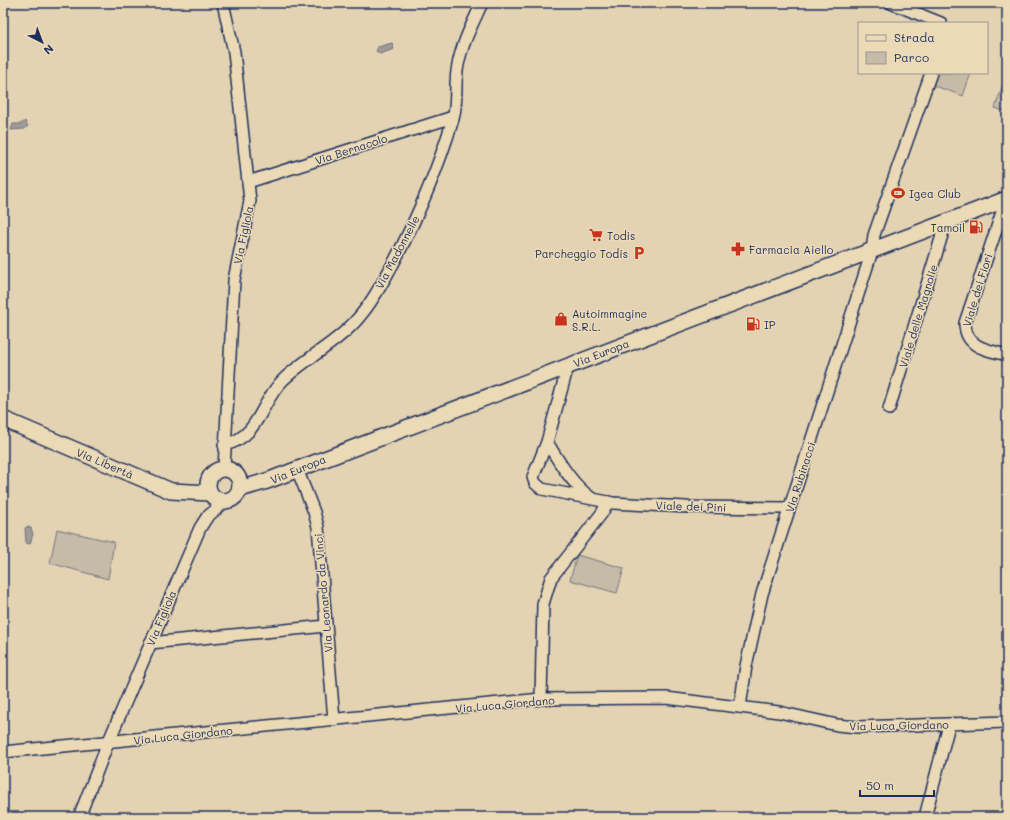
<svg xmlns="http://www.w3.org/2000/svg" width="1010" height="820" font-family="Mali,sans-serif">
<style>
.green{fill:#c6bba7;stroke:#707582}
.water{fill:#9f9b96;stroke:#6a7080}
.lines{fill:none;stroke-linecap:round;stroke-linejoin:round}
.street-casing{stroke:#1b2f5e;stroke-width:14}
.secondary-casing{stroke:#1b2f5e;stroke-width:18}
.street{stroke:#ecdab7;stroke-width:11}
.secondary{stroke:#ecdab7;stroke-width:15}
.labels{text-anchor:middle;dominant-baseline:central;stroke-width:3;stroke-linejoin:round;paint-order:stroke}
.street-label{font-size:11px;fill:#1b2f5e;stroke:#ecdab7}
.poi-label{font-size:11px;fill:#1b2f5e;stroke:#ecdab7;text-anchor:start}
</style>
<rect width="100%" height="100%" fill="#e4d3b3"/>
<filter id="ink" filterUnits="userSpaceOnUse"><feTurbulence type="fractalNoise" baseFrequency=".025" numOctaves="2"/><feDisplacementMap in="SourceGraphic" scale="8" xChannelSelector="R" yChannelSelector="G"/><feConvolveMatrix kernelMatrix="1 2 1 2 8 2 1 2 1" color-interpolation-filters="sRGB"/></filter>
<g filter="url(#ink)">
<g class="green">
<path d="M1007 72V112L995 108Z"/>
<path d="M937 73H971L963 96 932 85Z"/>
<path d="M57 529 114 542 108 579 50 563Z"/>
<path d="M577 555 624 568 617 593 570 580Z"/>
</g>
<g class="water">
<path d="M392 43 394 49 380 54 376 51 378 47Z"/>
<path d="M25 121 28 126 25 129 11 130 13 124H21Z"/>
<path d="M28 527 31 528 33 534 30 544 26 543 25 528Z"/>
</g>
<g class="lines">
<g class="street-casing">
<g id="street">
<path d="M223 3 234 52 250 201 234 280 224 469"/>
<path d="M891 3 941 23"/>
<path d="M248 182 453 117"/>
<path d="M1006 200 965 323C965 348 988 350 1007 355"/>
<path d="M568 366 547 442 533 477 535 483 542 489 613 503 686 507 789 508"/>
<path d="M889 409 946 222"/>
<path d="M547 442C559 462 572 484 591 498"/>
<path d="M224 445C260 437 260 402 283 380 307 357 339 342 360 316 374 300 384 280 394 262 418 216 438 169 453 119 458 102 454 82 458 65 462 43 473 23 482 3"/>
<path d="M297 469 314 512 318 527 334 720"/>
<path d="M150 643 326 626"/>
<path d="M541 699 543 604 551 578 602 513 608 502"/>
<path d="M740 707 746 666 762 594 872 251 874 235 931 73"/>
<path d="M3 752 541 699 666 698 779 712 837 725 857 727 1007 722"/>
<path d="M79 817 108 743 200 528 207 517 226 501"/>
<path d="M925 817 949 725"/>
</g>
</g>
<g class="secondary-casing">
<g id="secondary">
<path d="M3 419 171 491 210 493"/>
<circle cx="224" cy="485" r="16"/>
<path d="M240 489 267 481 1007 199"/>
</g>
</g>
<use href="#street" class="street"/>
<use href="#secondary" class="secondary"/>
</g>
</g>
<defs>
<g id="stadium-bare" transform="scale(1.08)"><path d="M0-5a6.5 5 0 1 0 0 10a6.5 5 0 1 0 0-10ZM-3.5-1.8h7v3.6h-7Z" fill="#c8321e" stroke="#ecdab7" stroke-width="2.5" paint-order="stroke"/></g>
<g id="fuel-bare" transform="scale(1.08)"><path d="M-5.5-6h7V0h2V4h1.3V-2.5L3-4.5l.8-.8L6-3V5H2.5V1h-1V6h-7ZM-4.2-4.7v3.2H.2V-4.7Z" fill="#c8321e" stroke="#ecdab7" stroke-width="2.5" paint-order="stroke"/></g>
<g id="supermarket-bare" transform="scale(1.08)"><path d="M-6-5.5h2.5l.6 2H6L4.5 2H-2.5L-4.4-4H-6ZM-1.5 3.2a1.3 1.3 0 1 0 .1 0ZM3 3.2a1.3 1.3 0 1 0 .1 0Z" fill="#c8321e" stroke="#ecdab7" stroke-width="2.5" paint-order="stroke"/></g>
<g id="pharmacy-bare" transform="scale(1.08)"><path d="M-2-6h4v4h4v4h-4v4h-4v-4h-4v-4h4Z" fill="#c8321e" stroke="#ecdab7" stroke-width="2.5" paint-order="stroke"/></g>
<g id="parking-bare" transform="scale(1.08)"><path d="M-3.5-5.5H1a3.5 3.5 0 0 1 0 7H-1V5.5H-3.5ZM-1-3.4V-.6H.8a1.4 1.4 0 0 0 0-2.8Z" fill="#c8321e" stroke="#ecdab7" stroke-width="2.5" paint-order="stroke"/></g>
<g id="shop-bare" transform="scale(1.08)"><path d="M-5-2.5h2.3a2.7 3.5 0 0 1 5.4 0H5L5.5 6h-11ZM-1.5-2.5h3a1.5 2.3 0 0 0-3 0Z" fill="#c8321e" stroke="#ecdab7" stroke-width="2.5" paint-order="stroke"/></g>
</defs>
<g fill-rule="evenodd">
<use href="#stadium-bare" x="898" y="193"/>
<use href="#fuel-bare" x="976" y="227"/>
<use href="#supermarket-bare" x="596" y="235"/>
<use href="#pharmacy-bare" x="738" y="249"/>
<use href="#parking-bare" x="639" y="253"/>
<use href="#shop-bare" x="561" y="319"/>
<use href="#fuel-bare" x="753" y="324"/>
</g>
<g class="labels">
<g class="street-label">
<text transform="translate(351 149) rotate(-18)">Via Bernacolo</text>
<text transform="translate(243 235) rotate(-78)">Via Figliola</text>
<text transform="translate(397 252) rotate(-62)">Via Madonnelle</text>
<text transform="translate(977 290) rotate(-73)">Viale dei Fiori</text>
<text transform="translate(918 316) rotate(-73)">Viale delle Magnolie</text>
<text transform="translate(601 353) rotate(-21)">Via Europa</text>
<text transform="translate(105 463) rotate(23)">Via Libertà</text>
<text transform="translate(298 469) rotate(-22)">Via Europa</text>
<text transform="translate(800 477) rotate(-72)">Via Rubinacci</text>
<text transform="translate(691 506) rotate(2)">Viale dei Pini</text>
<text transform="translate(323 593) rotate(-95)">Via Leonardo da Vinci</text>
<text transform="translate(161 618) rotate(-67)">Via Figliola</text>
<text transform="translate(505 704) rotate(-5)">Via Luca Giordano</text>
<text transform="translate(899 725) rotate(-1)">Via Luca Giordano</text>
<text transform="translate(183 735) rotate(-6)">Via Luca Giordano</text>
</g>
<g class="poi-label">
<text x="909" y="193">Igea Club</text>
<text x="965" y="227" text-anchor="end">Tamoil</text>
<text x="607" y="235">Todis</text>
<text x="749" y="249">Farmacia Aiello</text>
<text x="628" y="253" text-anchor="end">Parcheggio Todis</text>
<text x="572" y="313">Autoimmagine<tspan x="572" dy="13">S.R.L.</tspan></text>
<text x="764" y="324">IP</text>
</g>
</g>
<rect width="1010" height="820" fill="none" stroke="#ecdab7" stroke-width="16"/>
<rect x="8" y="8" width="994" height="804" fill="none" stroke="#1b2f5e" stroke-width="1.5" filter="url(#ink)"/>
<rect x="858" y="22" width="130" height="52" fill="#ecdab7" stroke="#989693"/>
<rect x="866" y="35" width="20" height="6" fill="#ecdab7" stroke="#989693"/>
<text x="894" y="42" font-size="12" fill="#1b2f5e">Strada</text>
<rect x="866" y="52" width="20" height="12" fill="#c6bba7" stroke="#989693"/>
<text x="894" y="62" font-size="12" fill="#1b2f5e">Parco</text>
<g transform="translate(42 42) rotate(138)" stroke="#ecdab7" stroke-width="3" paint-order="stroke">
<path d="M0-3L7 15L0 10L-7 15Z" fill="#1b2f5e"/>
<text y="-6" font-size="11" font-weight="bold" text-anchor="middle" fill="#1b2f5e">N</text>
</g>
<path d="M860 790v6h74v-6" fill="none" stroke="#1b2f5e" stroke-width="2"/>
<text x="866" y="790" font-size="12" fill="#1b2f5e" stroke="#ecdab7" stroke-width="3" paint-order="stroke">50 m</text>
</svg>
